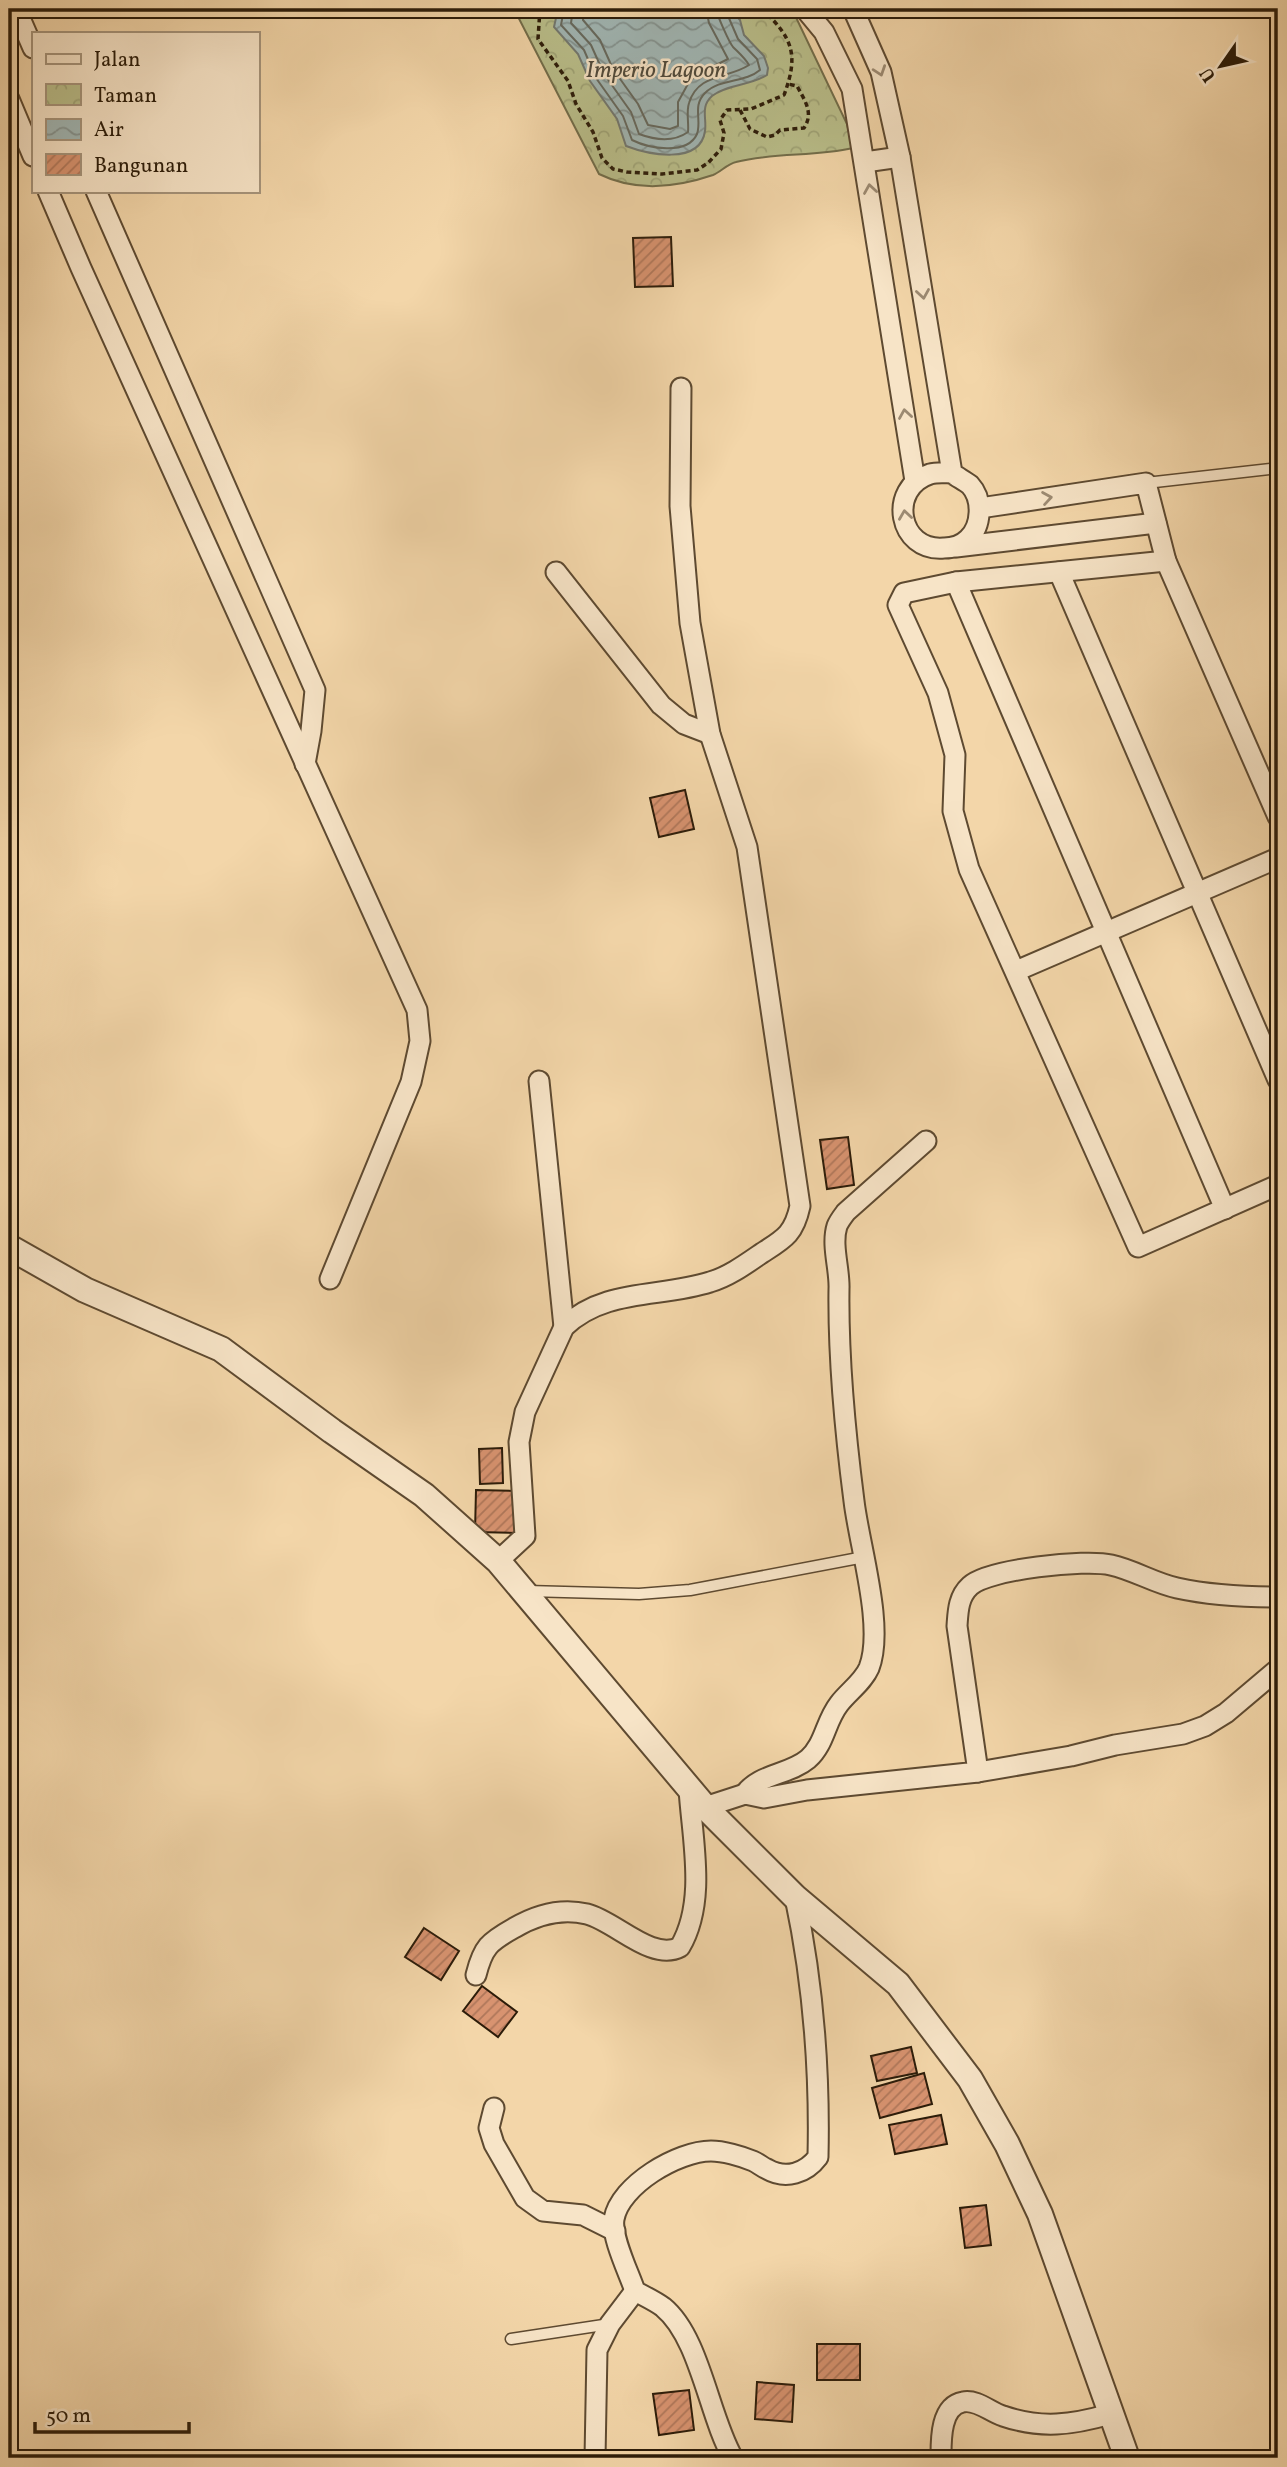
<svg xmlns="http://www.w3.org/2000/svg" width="1287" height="2467" font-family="Vollkorn,serif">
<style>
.park{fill:url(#park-crowns);stroke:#726d4a;stroke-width:2}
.water{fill:url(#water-waves);stroke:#727870;stroke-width:2}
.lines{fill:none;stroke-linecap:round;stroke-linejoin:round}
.shore{stroke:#66695e;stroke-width:2}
.building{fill:url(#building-hatch);stroke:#2c1c09;stroke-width:2}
.service-casing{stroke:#5e4a31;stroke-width:13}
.minor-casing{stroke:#5e4a31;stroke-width:23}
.tertiary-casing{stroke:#5e4a31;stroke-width:28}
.path{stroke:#2c1c09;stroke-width:3.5;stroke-dasharray:5 3.5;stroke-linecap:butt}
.service{stroke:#f7e4c7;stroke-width:10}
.minor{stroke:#f7e4c7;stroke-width:19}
.tertiary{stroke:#f7e4c7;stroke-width:24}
.oneway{stroke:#9c8a72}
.labels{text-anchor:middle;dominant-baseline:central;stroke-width:5;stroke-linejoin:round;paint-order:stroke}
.water-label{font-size:23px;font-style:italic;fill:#4f4a3c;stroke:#f7e4c7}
</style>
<defs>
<pattern id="park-crowns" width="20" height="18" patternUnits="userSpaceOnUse" patternTransform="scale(1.75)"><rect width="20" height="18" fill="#b9be8a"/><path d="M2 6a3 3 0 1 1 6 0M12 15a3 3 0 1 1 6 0" fill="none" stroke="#9fa376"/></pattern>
<pattern id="water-waves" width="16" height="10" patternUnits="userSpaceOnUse" patternTransform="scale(1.75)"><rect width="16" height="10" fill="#a0b6b4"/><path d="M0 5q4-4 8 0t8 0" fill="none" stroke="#839391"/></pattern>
<pattern id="building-hatch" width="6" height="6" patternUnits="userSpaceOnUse" patternTransform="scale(1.75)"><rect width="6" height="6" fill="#d89370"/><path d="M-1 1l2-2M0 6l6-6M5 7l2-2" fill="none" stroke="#af775a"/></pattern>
</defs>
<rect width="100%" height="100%" fill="#f3d6a9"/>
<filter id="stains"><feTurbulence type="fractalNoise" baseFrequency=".00286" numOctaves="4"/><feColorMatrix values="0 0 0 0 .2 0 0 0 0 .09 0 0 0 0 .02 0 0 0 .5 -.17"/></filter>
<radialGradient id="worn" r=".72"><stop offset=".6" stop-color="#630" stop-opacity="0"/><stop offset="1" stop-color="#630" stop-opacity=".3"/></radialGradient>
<path class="park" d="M514 9H792L847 124 853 148C815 157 774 152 736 162 727 164 721 172 713 175 675 188 635 192 599 174Z"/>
<path class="water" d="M558 9H730L740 20 744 35 764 56 768 68 767 75C750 86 728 84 712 96 700 107 707 118 705 131 700 166 647 154 626 146L617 119 590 81 578 54 554 27Z"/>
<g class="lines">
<g class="shore">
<path d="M564 9 561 25 584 50 596 78 623 116 632 140C648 148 687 156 697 134 702 120 692 106 705 93 720 78 745 83 760 70L757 59 738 39 725 9"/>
<path d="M573 9 571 23 591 45 604 74 631 112 639 134C655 140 674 142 688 132 689 123 686 112 689 103 698 73 728 79 749 65 745 58 739 53 733 47 729 42 717 15 716 9"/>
<path d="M584 9 583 20 600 40 613 69 638 104 648 125 670 129 678 126V102L689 82 698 74 728 59 709 23 706 9"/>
</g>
</g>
<g class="building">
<path d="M671 237 673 286 635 287 633 238Z"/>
<path d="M685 790 694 829 659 837 650 798Z"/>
<path d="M848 1137 854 1185 827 1189 820 1140Z"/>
<path d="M502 1448 503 1483 480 1484 479 1449Z"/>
<path d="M476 1490 517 1491 516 1533 475 1532Z"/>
<path d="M424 1928 459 1951 441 1980 405 1957Z"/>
<path d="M482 1986 517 2012 498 2037 463 2011Z"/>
<path d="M911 2047 917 2073 877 2081 871 2056Z"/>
<path d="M924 2073 932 2104 880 2118 872 2088Z"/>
<path d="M941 2115 947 2144 895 2154 889 2125Z"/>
<path d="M986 2205 991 2245 965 2248 960 2208Z"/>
<rect x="817" y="2344" width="43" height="36"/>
<path d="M757 2382 794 2385 792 2422 755 2419Z"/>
<path d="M689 2390 694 2430 659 2435 653 2394Z"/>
</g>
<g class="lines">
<g class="service-casing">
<g id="service">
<path d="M1146 483 1278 468"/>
<path d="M527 1591 639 1594 690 1590 864 1557"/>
<path d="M511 2339 610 2324"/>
</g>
</g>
<g class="minor-casing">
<g id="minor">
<path d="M16 9 33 48"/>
<path d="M805 9 824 32 852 89 915 481"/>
<path d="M853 9 881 72 900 157 952 473C957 477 965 481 970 485 983 499 982 526 968 539 961 546 953 548 944 548 898 552 887 488 930 474 937 472 945 473 952 473"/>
<path d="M9 99 33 156"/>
<path d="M865 162 900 157"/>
<path d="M48 191 81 268 417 1010 420 1041 411 1082 330 1279"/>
<path d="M96 191 315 690 311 731 305 764"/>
<path d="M980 508 1146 483 1166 561 1278 817"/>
<path d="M956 547 1156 523"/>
<path d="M1166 561 956 582 904 593 898 605 938 693 955 755 953 811 969 869 1138 1247 1278 1185"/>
<path d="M556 572 661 705 684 724 710 734"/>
<path d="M1059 572 1278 1080"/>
<path d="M956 582 1225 1209"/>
<path d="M1016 971 1278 858"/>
<path d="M539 1081 564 1327"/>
<path d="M498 1561 525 1536 519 1442 525 1412 564 1327C604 1288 661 1298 710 1282 728 1277 746 1264 762 1253 784 1239 794 1234 800 1206L747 847 710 734 690 623 680 506 681 388"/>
<path d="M978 1772 1071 1756 1115 1745 1183 1734 1205 1726 1226 1713 1278 1669"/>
<path d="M745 1794C758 1774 789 1775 808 1759 825 1744 825 1722 839 1704 848 1692 863 1682 869 1668 885 1627 859 1545 854 1501 845 1431 838 1360 839 1289 840 1270 831 1245 837 1226 839 1221 843 1216 846 1212L926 1141"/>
<path d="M705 1807 745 1794 764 1798 807 1790 978 1772 957 1626C958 1612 958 1597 970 1586 988 1569 1086 1559 1111 1565 1134 1570 1154 1583 1177 1588 1209 1595 1245 1597 1278 1597"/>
<path d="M476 1975C483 1947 489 1942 514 1928 536 1915 562 1908 587 1914 615 1921 652 1962 680 1947 707 1901 692 1839 689 1789"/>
<path d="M494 2108 489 2128 494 2144 525 2198 543 2211 583 2215 615 2231"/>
<path d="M595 2458 597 2350 610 2324 635 2291"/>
<path d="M733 2458C709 2417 700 2337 663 2307 655 2301 644 2296 635 2291 629 2273 611 2237 614 2219 620 2185 678 2151 711 2151 723 2151 741 2156 753 2161 758 2163 762 2167 767 2169 786 2180 806 2173 818 2157 820 2069 813 1982 795 1897"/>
<path d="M941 2458C941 2441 940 2406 963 2402 977 2399 990 2412 1003 2416 1041 2429 1072 2425 1110 2414"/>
</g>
</g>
<g class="tertiary-casing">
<path id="tertiary" d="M9 1247 85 1290 221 1349 332 1431 424 1495 498 1561 705 1807 795 1897 898 1984 970 2079 1007 2144 1040 2214 1127 2458"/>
</g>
<g class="path">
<path d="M527 9 533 13H540"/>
<path d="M540 9 538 39 568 81 576 104 593 132 602 158 613 169 627 172 662 174 697 170 708 163 721 149 724 133 720 120 727 110 751 109 784 95C799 55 793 38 762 9"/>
<path d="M740 110 750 129 767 137 775 135 780 130 804 128C814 113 805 101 797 86L788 84"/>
</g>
<use href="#service" class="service"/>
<use href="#minor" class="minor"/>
<use href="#tertiary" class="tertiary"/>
</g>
<defs><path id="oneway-chevron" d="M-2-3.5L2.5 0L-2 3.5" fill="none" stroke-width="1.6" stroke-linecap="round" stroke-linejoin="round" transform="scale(1.75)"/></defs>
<g class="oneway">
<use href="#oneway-chevron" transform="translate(880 71) rotate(71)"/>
<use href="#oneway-chevron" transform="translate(870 189) rotate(-99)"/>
<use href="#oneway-chevron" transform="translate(923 294) rotate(81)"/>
<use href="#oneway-chevron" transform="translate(905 414) rotate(-99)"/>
<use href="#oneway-chevron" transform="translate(1047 498) rotate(-9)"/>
<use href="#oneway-chevron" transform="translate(905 515) rotate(-98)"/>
</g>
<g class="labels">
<g class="water-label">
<text x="656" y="71">Imperio Lagoon</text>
</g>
</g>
<rect width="1287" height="2467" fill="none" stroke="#f3d6a9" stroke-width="35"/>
<rect x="10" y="10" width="1266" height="2446" fill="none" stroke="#2c1c09" stroke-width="3.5"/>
<rect x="18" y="18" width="1252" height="2432" fill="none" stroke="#2c1c09" stroke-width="2"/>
<rect x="32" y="32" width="228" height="161" fill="#f7e4c7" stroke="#a6947b" stroke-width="2"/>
<rect x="46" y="54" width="35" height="10" fill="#f7e4c7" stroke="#a6947b" stroke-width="2"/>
<text x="94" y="66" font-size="21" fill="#2c1c09">Jalan</text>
<rect x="46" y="84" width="35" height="21" fill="url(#park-crowns)" stroke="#a6947b" stroke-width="2"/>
<text x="94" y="102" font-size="21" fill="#2c1c09">Taman</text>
<rect x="46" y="119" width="35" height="21" fill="url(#water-waves)" stroke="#a6947b" stroke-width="2"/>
<text x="94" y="136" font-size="21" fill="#2c1c09">Air</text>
<rect x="46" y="154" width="35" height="21" fill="url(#building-hatch)" stroke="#a6947b" stroke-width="2"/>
<text x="94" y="172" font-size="21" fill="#2c1c09">Bangunan</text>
<g transform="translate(1221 66) rotate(236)" stroke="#f7e4c7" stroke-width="5" paint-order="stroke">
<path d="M0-5L12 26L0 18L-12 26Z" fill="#2c1c09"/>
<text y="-10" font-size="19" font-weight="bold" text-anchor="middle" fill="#2c1c09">U</text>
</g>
<path d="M35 2422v10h154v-10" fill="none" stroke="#2c1c09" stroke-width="3.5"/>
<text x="46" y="2422" font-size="21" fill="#2c1c09" stroke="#f7e4c7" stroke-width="5" paint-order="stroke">50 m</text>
<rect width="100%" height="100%" filter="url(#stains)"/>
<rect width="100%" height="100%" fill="url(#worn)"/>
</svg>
